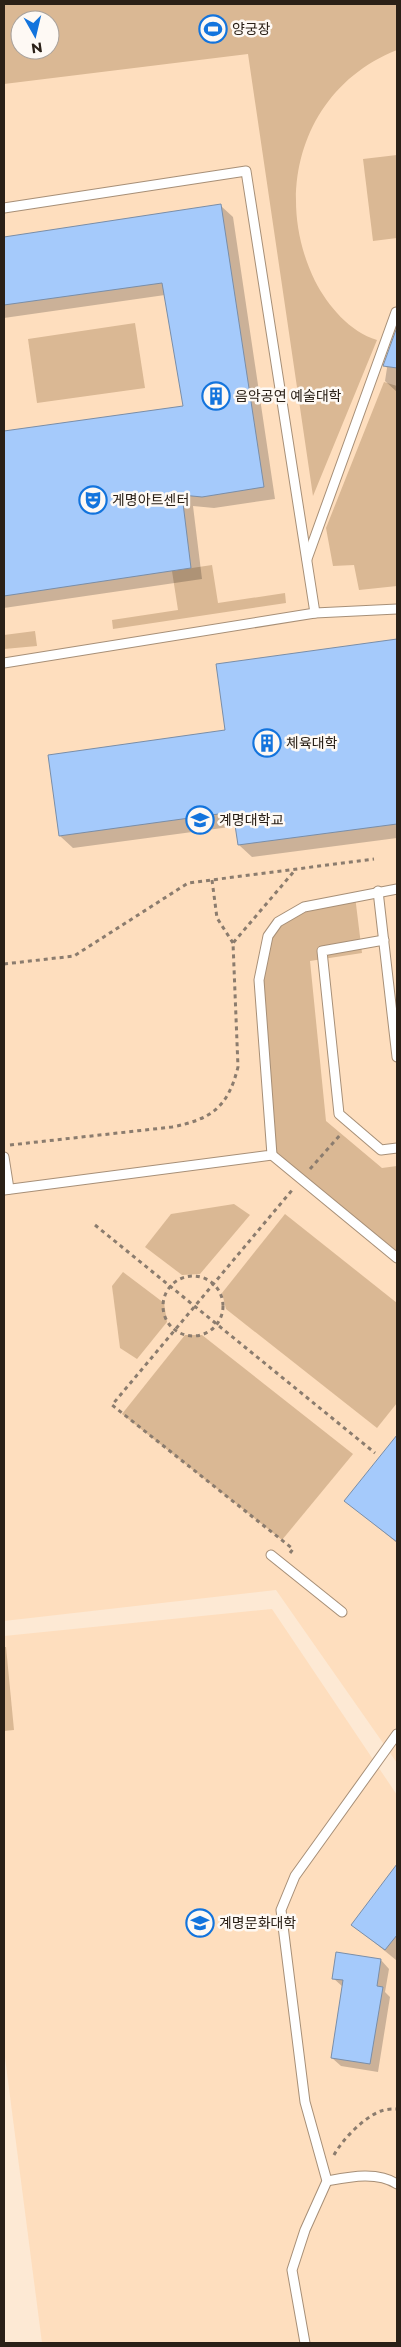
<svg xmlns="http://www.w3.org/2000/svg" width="401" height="2347" font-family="Montserrat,'Noto Sans KR',sans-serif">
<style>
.built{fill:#fedebe;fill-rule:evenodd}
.green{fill:#dab894;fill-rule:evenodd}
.shadow{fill:#0003}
.building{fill:#a5cafb;stroke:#7a8ea8}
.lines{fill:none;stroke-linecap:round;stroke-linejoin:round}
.service-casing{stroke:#a78f77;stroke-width:11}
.path{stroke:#8b7c6e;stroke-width:3;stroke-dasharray:4 4;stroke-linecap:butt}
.service{stroke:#fff;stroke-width:9}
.labels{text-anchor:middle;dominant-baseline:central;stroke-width:5;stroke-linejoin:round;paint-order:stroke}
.poi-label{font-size:14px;fill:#2a2017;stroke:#fef9f4;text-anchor:start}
</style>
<rect width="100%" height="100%" fill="#fde9d4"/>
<g class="built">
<path d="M4 4H397V1763L276 1590 4 1621ZM20 20H50V50H20Z"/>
<path d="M272 1609 397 1795V2343H42L4 2050V1636Z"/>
</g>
<g class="green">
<path d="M4 4H397V50C303 87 272 193 315 281 328 306 350 332 377 340L313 496 248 54 4 84ZM20 20H50V50H20Z"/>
<path d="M397 155V238L373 241 363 159Z"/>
<path d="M135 323 145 388 37 403 28 339Z"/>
<path d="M384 382 397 386V586L359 590 354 565 333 566 326 528Z"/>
<path d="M212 565 218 603 285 593 286 603 113 629 112 620 178 610 172 571Z"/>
<path d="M35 631 37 646 4 649V635Z"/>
<path d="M355 896 362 953 310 961 326 1121 382 1168 397 1166V1259L272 1155 259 980C261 966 269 932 279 922 295 905 333 901 355 896Z"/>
<path d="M234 1204 250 1215 200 1274 182 1275 145 1247 171 1214Z"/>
<path d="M285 1214 397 1303V1403L377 1428 226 1309 222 1293Z"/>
<path d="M123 1272 164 1303 167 1322 137 1359 120 1348 112 1286Z"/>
<path d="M185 1335H202L353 1454 282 1540 122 1414Z"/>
<path d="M4 1647H6L14 1730 4 1731Z"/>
</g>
<g class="shadow">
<path d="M221 206 233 217 275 499 214 508 193 506 202 579 4 608V433L184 407 165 295 4 318V238Z"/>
<path d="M391 348 397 350V392L385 381 387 368 385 365Z"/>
<path d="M397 640V838L252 857 239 845 237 826 73 848 60 836 226 731 217 665Z"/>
<path d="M397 1437V1543L346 1501Z"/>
<path d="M397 1866V1958L396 1960 353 1925Z"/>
<path d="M337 1953 381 1960 389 1969 385 1992 390 1997 378 2072 341 2066 332 2058 343 1987 333 1978Z"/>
</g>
<g class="building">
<path d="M221 204 264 487 202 497 182 495 191 568 4 596V431L183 406 162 283 4 305V237Z"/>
<path d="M397 327V368L383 366Z"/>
<path d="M397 639V824L238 845 233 812 59 836 48 755 225 730 216 664Z"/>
<path d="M397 1435V1542L344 1501Z"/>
<path d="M397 1864V1935L385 1950 351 1925Z"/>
<path d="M336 1952 381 1959 377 1986 383 1987 370 2064 331 2058 343 1980 332 1979Z"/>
</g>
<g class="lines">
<g class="service-casing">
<g id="service">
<path d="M4 208 246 171 315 613"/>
<path d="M307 559 396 312"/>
<path d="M4 663 315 613 397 609"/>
<path d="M378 891 397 1057"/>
<path d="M384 940 322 951 339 1114 381 1150 397 1148"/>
<path d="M272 1155 397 1258"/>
<path d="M4 1157 9 1189"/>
<path d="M4 1190 272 1155 259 980 268 936 278 922 304 907 397 889"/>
<path d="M271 1555 342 1612"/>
<path d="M327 2181C349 2177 377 2171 397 2184"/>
<path d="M305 2343 292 2270 305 2230 327 2181 305 2102 281 1910 295 1876 397 1734"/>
</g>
</g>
<g class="path">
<path d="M212 880 217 918 233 943"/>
<path d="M4 964 74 956 188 883 374 859"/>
<path d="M10 1145 172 1127C212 1119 228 1107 238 1067L233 943 296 869"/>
<path d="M310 1169 341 1134"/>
<path d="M95 1225 375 1453"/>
<circle cx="193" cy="1306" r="30"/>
<path d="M290 1553 293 1549 112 1405 293 1189"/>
<path d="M334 2155C342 2140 364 2117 381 2111 386 2109 392 2109 397 2109"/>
</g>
<use href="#service" class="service"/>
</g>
<defs>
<g id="stadium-ring" transform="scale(1.4375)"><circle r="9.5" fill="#fef9f4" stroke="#1374dd" stroke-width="1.5"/><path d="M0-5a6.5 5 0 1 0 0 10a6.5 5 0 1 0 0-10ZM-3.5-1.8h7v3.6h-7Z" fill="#1374dd"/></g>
<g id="building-ring" transform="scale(1.4375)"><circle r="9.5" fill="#fef9f4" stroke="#1374dd" stroke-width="1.5"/><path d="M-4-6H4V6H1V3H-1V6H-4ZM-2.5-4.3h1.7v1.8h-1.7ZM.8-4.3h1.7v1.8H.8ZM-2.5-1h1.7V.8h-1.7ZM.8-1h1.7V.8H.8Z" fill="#1374dd"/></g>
<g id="theatre-ring" transform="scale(1.4375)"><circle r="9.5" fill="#fef9f4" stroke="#1374dd" stroke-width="1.5"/><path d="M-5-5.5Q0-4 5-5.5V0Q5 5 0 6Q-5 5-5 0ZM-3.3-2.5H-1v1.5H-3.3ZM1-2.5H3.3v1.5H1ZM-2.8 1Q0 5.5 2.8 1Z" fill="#1374dd"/></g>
<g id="university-ring" transform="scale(1.4375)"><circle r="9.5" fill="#fef9f4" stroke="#1374dd" stroke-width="1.5"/><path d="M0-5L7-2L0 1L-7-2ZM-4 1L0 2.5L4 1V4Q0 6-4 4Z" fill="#1374dd"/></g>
</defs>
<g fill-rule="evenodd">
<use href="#stadium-ring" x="213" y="29"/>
<use href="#building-ring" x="216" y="396"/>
<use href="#theatre-ring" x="93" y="500"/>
<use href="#building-ring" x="267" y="743"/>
<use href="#university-ring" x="200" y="820"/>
<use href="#university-ring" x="200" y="1923"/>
</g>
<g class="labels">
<g class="poi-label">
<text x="232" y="29">양궁장</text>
<text x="235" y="396">음악공연 예술대학</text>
<text x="112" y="500">게명아트센터</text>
<text x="286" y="743">체육대학</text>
<text x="219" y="820">계명대학교</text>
<text x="219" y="1923">계명문화대학</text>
</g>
</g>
<rect width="401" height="2347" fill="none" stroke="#2a2017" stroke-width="10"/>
<g transform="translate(35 35) rotate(172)"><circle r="24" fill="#fef9f4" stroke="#a9a29c"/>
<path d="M0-4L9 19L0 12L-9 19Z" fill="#1374dd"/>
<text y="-8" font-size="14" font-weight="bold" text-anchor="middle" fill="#2a2017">N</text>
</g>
</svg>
